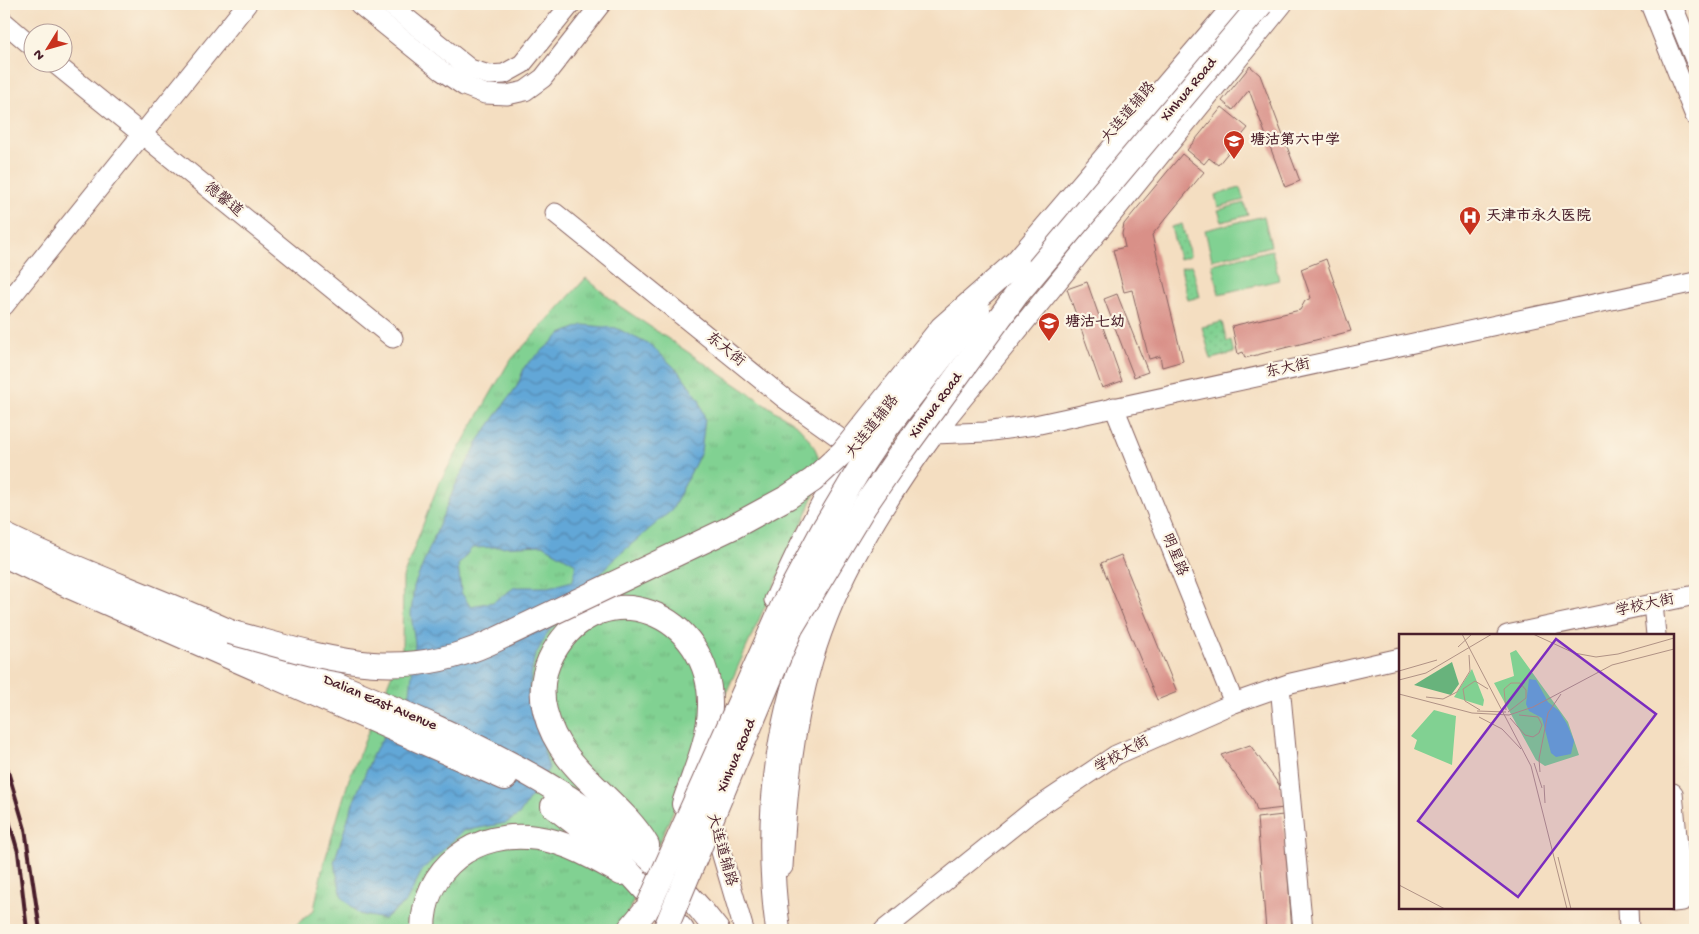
<svg xmlns="http://www.w3.org/2000/svg" width="1699" height="934" font-family="'Gochi Hand','LXGW WenKai TC',sans-serif">
<style>
.grass{fill:url(#grass-tufts);stroke:#66785e}
.garden{fill:url(#garden-dots);stroke:#66785e}
.pitch{fill:#81d192;stroke:#66785e}
.water{fill:url(#water-waves);stroke:#566381;fill-rule:evenodd}
.building{fill:#d99088}
.lines{fill:none;stroke-linecap:round;stroke-linejoin:round}
.minor-casing{stroke:#866260;stroke-width:21}
.major-casing{stroke:#866260;stroke-width:26}
.minor{stroke:#fff;stroke-width:19}
.major{stroke:#fff;stroke-width:24}
.rail{stroke:#4a1f2b;stroke-width:4}
.major-bridge-casing{stroke:#866260;stroke-width:26;stroke-linecap:butt}
.major-bridge{stroke:#fff;stroke-width:24}
.labels{text-anchor:middle;dominant-baseline:central;stroke-width:4.5;stroke-linejoin:round;paint-order:stroke}
.street-label{font-size:15px;fill:#4a1f2b;stroke:#fcf5e5}
.poi-label{font-size:15px;font-weight:bold;fill:#4a1f2b;stroke:#fcf5e5;text-anchor:start}
.inset-road{fill:none;stroke:#b09285;stroke-width:1}
.view{fill:#7b2cbf;fill-opacity:0.15;stroke:#7b2cbf;stroke-width:2.5}
.inset-edge{fill:none;stroke:#4a1f2b;stroke-width:2.5}
</style>
<defs>
<pattern id="grass-tufts" width="24" height="20" patternUnits="userSpaceOnUse" patternTransform="scale(1.25)"><rect width="24" height="20" fill="#81d192"/><path d="M3 7l-1-3M5 7V3M7 7l1-3M15 17l-1-3M17 17v-4M19 17l1-3" fill="none" stroke="#71b37e"/></pattern>
<pattern id="garden-dots" width="8" height="8" patternUnits="userSpaceOnUse" patternTransform="scale(1.25)"><rect width="8" height="8" fill="#81d192"/><path d="M2 2h.1M6 6h.1" fill="none" stroke="#71b37e" stroke-width="1.8" stroke-linecap="round"/></pattern>
<pattern id="water-waves" width="16" height="10" patternUnits="userSpaceOnUse" patternTransform="scale(1.25)"><rect width="16" height="10" fill="#62a7d7"/><path d="M0 5q4-4 8 0t8 0" fill="none" stroke="#5387af"/></pattern>
</defs>
<rect width="100%" height="100%" fill="#fcf5e5"/>
<filter id="ink" filterUnits="userSpaceOnUse"><feTurbulence type="fractalNoise" baseFrequency=".02" numOctaves="2"/><feDisplacementMap in="SourceGraphic" scale="10" xChannelSelector="R" yChannelSelector="G"/><feConvolveMatrix kernelMatrix="1 2 1 2 8 2 1 2 1" color-interpolation-filters="sRGB"/></filter>
<filter id="wash" filterUnits="userSpaceOnUse"><feTurbulence type="fractalNoise" baseFrequency=".0096" numOctaves="4" result="noise"/><feDisplacementMap in="SourceGraphic" scale="20" xChannelSelector="R" yChannelSelector="G"/><feGaussianBlur stdDeviation="1.12" result="paint"/><feColorMatrix in="noise" values="0 0 0 0 0 0 0 0 0 0 0 0 0 0 0 0 0 1.4 0 .05"/><feComposite in="paint" operator="in"/></filter>
<g filter="url(#wash)">
<rect width="100%" height="100%" fill="#f4dec1"/>
<path class="grass" d="M586 278 618 305 799 427C827 458 823 471 809 508L620 930H290L314 910 322 870 349 779 402 649 403 577 438 485 509 362Z"/>
<g class="garden">
<path d="M1182 224 1190 256 1179 259 1171 227Z"/>
<path d="M1192 265 1200 297 1188 300 1181 268Z"/>
<path d="M1222 322 1227 342 1231 341 1234 353 1211 359 1202 327Z"/>
</g>
<g class="pitch">
<path d="M1240 188 1244 200 1218 207 1215 195Z"/>
<path d="M1244 203 1248 215 1222 222 1218 210Z"/>
<path d="M1264 216 1271 246 1212 260 1205 230Z"/>
<path d="M1272 250 1279 280 1219 294 1212 264Z"/>
</g>
<path class="water" d="M583 325 616 328 652 346 681 374 699 399 705 419 701 452 672 510 614 559 548 632 534 658 528 697 549 768 519 815 506 823 463 831 423 869 406 902 384 919 359 914 342 897 334 862 352 806 373 754 410 693 415 644 411 614 414 586 455 486 479 440 517 386 525 366 561 334ZM543 545 576 564 573 581 549 587H515L493 602 470 606 461 592 458 565 472 548Z"/>
<g id="blocks">
<g class="building">
<path d="M1250 66 1260 75 1300 181 1285 187 1249 90 1233 110 1222 101Z"/>
<path d="M1222 107 1248 128 1218 165 1209 158 1204 164 1187 150Z"/>
<path d="M1182 154 1204 172 1152 235 1183 361 1162 367 1160 356 1149 359 1132 290 1124 292 1113 250 1125 247 1122 234 1124 224Z"/>
<path d="M1326 259 1351 331 1245 358 1243 352 1238 354 1232 326 1300 310 1305 301 1311 298 1301 269Z"/>
<path d="M1087 282 1122 381 1102 388 1067 289Z"/>
<path d="M1117 294 1148 372 1134 377 1104 299Z"/>
<path d="M1121 555 1177 692 1157 700 1101 563Z"/>
<path d="M1250 745 1283 790 1284 808 1257 811 1254 801 1221 755Z"/>
<path d="M1283 815 1292 930H1266L1257 818Z"/>
</g>
</g>
</g>
<g filter="url(#ink)">
<use href="#blocks" fill-opacity="0" stroke="#866260" stroke-width="1"/>
<g class="lines">
<g class="minor-casing">
<g id="minor">
<path d="M359 4 442 71 464 86 485 94 507 95 525 91 543 78 601 4"/>
<path d="M389 4 470 69 489 75 504 74 522 64 571 4"/>
<path d="M1650 4 1695 116"/>
<path d="M1672 4 1695 60"/>
<path d="M4 22 32 46"/>
<path d="M53 62 393 338"/>
<path d="M555 213 785 399 855 449 903 475"/>
<path d="M4 306 247 4"/>
<path d="M1114 407 1234 703"/>
<path d="M882 416 934 434 985 432 1035 425 1695 282"/>
<path d="M774 600C798 547 821 498 854 450"/>
<path d="M1653 604 1656 635"/>
<path d="M1507 635 1695 595"/>
<path d="M1275 689 1281 696 1303 930"/>
<path d="M1673 793 1683 901 1673 902"/>
<path d="M710 814 744 930"/>
<path d="M783 867C787 797 793 728 813 660 837 578 884 503 934 434L1283 4"/>
<path d="M1628 908 1629 930"/>
<path d="M884 930 1031 812 1116 755 1234 703 1291 683 1400 658"/>
</g>
</g>
<g class="major-casing">
<g id="major">
<path d="M1017 262 1237 4"/>
<path d="M4 535C77 572 155 597 228 631 255 644 279 660 305 671 454 734 617 797 717 930"/>
<path d="M4 555 69 586 505 778"/>
<path d="M553 806 607 848 682 930"/>
<path d="M647 845C618 796 560 772 545 711 540 692 543 671 553 653 602 568 712 613 710 706 710 740 694 773 684 804"/>
<path d="M423 930C423 867 476 829 537 838 567 842 595 858 621 873"/>
<path d="M629 930 648 907"/>
<path d="M778 930C768 856 771 780 788 708 799 661 817 616 832 570"/>
</g>
</g>
<use href="#minor" class="minor"/>
<use href="#major" class="major"/>
<g class="rail">
<path d="M4 758 25 829 40 930"/>
<path d="M4 803 18 852 27 930"/>
</g>
<g class="major-bridge-casing">
<g id="major-bridge">
<path d="M230 632C323 657 396 685 489 643L733 527 788 497 813 480 843 452 942 328 1017 262"/>
<path d="M648 907 784 603 823 530 863 463 885 430 978 310"/>
<path d="M665 930 791 628 864 507 899 456 1017 294 1261 4"/>
</g>
</g>
<use href="#major-bridge" class="major-bridge"/>
</g>
</g>
<defs>
<g id="school-pin" transform="scale(1.125)"><path d="M0 17L-7.5 6A9.5 9.5 0 1 1 7.5 6Z" fill="#c8321e" stroke="#fcf5e5"/><path d="M0-5L7-2L0 1L-7-2ZM-4 1L0 2.5L4 1V4Q0 6-4 4Z" fill="#fff"/></g>
<g id="hospital-pin" transform="scale(1.125)"><path d="M0 17L-7.5 6A9.5 9.5 0 1 1 7.5 6Z" fill="#c8321e" stroke="#fcf5e5"/><path d="M-5-5h3v3.5h4V-5h3V5h-3V1.5h-4V5h-3Z" fill="#fff"/></g>
</defs>
<g fill-rule="evenodd">
<use href="#school-pin" x="1234" y="141"/>
<use href="#hospital-pin" x="1470" y="217"/>
<use href="#school-pin" x="1049" y="323"/>
</g>
<g class="labels">
<g class="street-label">
<text transform="translate(1189 90) rotate(-50)">Xinhua Road</text>
<text transform="translate(1129 113) rotate(-50)">大连道辅路</text>
<text transform="translate(223 200) rotate(39)">德馨道</text>
<text transform="translate(725 350) rotate(39)">东大街</text>
<text transform="translate(1288 369) rotate(-12)">东大街</text>
<text transform="translate(936 406) rotate(-53)">Xinhua Road</text>
<text transform="translate(873 427) rotate(-52)">大连道辅路</text>
<text transform="translate(1174 555) rotate(68)">明星路</text>
<text transform="translate(1645 606) rotate(-12)">学校大街</text>
<text transform="translate(380 703) rotate(23)">Dalian East Avenue</text>
<text transform="translate(1122 755) rotate(-29)">学校大街</text>
<text transform="translate(737 756) rotate(-67)">Xinhua Road</text>
<text transform="translate(721 850) rotate(74)">大连道辅路</text>
</g>
<g class="poi-label">
<text x="1250" y="141">塘沽第六中学</text>
<text x="1486" y="217">天津市永久医院</text>
<text x="1065" y="323">塘沽七幼</text>
</g>
</g>
<g transform="translate(1399 634)">
<rect width="275" height="275" fill="#f4dec1"/>
<path d="M117 16 169 88 180 121 146 132 137 126 95 49 115 42 111 19ZM73 35 85 66 84 72 55 63ZM35 76 57 82 53 131 15 115 18 106 12 102Z" fill="#81d192"/>
<path d="M53 28 60 50 52 61 15 51Z" fill="#68b37c"/>
<path d="M130 45 137 46 149 68 160 77 168 90 175 107 172 120 157 123 152 119 143 84 130 77 127 70Z" fill="#62a7d7"/>
<path class="inset-road" d="M63 0 132 132 168 275M134 0 175 19 197 23 219 20 275 4M59 13 73 0M0 37 38 26M0 46 27 39 93 0M0 60 73 79 110 81 134 73 213 31 275 15M27 63 44 65 58 58 71 37 70 21M81 76 66 67 64 55 76 47 89 55M107 76 105 55 112 49H121L127 56V64L109 78M78 77 107 78M80 83 103 95 122 115M111 84 126 101 134 103 140 99 143 91 139 83 120 81M135 129 143 154M141 138 140 125 149 79 162 60M145 151 146 169M159 223 172 275M0 251 46 275"/>
<path class="view" d="M157 5 257 80 119 263 19 187Z"/>
<rect width="275" height="275" class="inset-edge"/>
</g>
<rect width="1699" height="934" fill="none" stroke="#fcf5e5" stroke-width="20"/>
<g transform="translate(48 48) rotate(233)"><circle r="24" fill="#fcf5e5" stroke="#b59f9b"/>
<path d="M0-4L9 19L0 12L-9 19Z" fill="#c8321e"/>
<text y="-8" font-size="14" font-weight="bold" text-anchor="middle" fill="#4a1f2b">N</text>
</g>
</svg>
